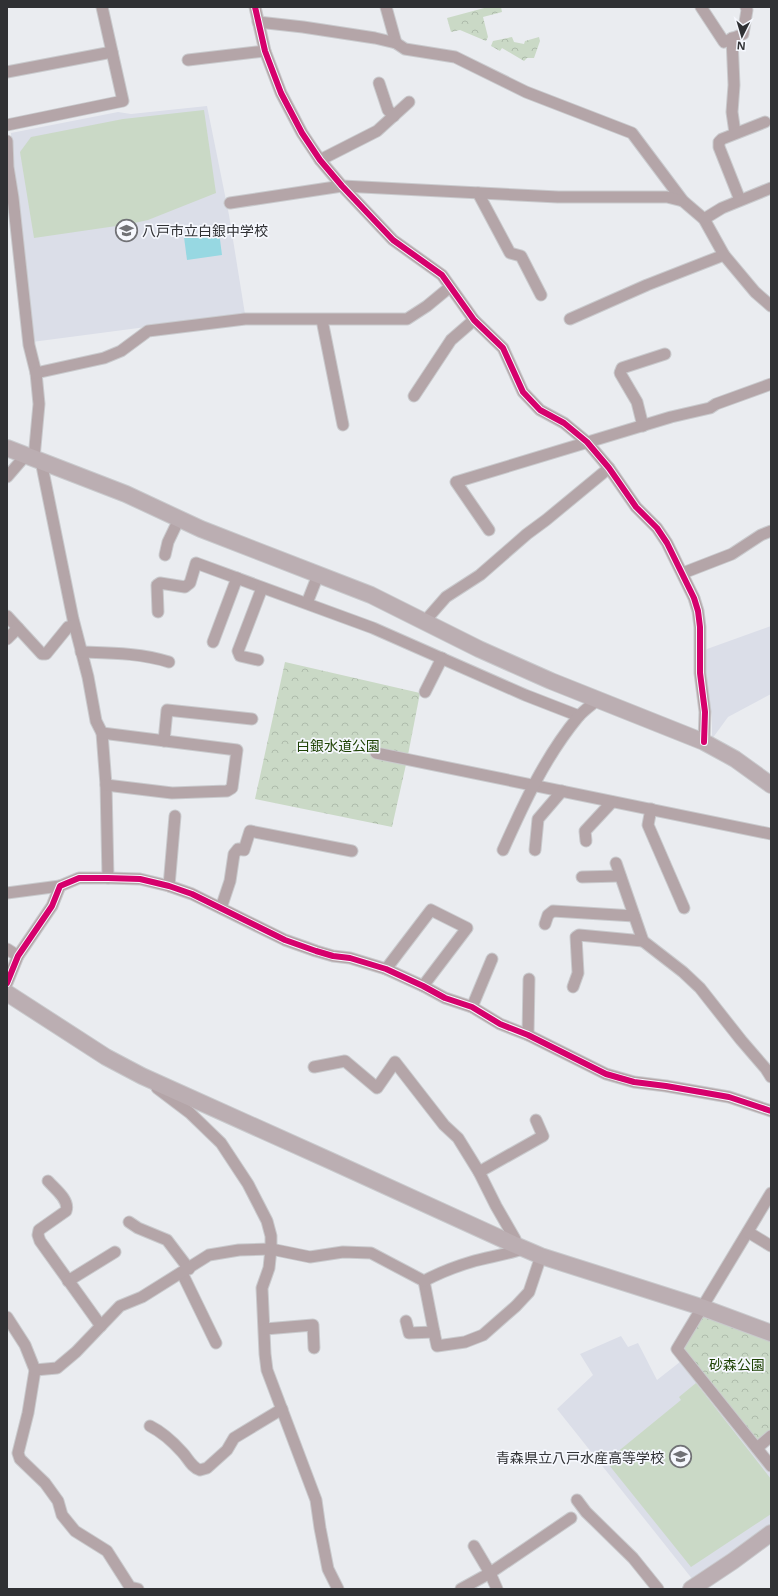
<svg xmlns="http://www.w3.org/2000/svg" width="778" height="1596" viewBox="0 0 778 1596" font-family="'Open Sans','Noto Sans JP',sans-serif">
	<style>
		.built { fill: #dbdee8 }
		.forest { fill: url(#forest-crowns) }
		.pitch { fill: #cad9c6 }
		.water { fill: #97d8e2 }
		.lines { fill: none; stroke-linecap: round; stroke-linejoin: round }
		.street-casing { stroke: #c9cacd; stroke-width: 13 }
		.secondary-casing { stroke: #c9cacd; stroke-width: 18 }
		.street { stroke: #b4a5a8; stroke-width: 11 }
		.secondary { stroke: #bbaeb2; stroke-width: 16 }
		.cycleway-casing { stroke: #f6f8fe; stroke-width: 8 }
		.cycleway { stroke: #d6006c; stroke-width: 6 }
		.labels { text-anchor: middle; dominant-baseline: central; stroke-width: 3.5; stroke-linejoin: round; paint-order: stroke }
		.poi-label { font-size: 14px; fill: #303134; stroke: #f6f8fe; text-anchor: start }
		.park-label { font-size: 14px; fill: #1f4305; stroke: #f6f8fe }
	</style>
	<defs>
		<pattern id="forest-crowns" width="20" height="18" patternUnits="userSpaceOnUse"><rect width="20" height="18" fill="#cad9c6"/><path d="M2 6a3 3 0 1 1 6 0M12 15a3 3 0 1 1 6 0" fill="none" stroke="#aebbab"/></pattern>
	</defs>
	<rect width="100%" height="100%" fill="#eaecf0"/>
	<g class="built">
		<path d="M207,106l22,109 16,99 -213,28 -20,-174 -1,-35 107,-21 13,2z"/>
		<path d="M771,626v68l-43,23 -16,22v-23l-4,-21 -4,-42 3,-4z"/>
		<path d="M621,1336l7,11 10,-4 19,37 28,-22 86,108v67l-74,52 -140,-176 36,-34 -13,-21z"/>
	</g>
	<g class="forest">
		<path d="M488,7h13l1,5 -19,5 5,20 -2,4 -26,-11 -9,2 -4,-14z"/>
		<path d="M512,37l2,5 10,2 1,-3 14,-4 1,4 -6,17h-7l-3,3 -22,-13 -2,3 -9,-5 2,-5z"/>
		<path d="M285,662l135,31 -13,67 -15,67 -137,-28z"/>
		<path d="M705,1316l66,23v93l-15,10 -74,-95 18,-30z"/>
	</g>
	<g class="pitch">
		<path d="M204,110l12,83 -68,27 -18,4 -96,14 -14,-86 11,-15 92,-18z"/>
		<path d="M696,1383l75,96v35l-80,53 -82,-102 1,-7 71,-58 -2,-3z"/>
	</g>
	<path class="water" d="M219,232l3,23 -35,5 -3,-23z"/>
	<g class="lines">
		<defs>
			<g id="street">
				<path d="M255,7l10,44 16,42 21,40 18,27 22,26 51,54 49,35 32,45 29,28 20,44 17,18 24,13 23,19 22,26 27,39 21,21 10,15 27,55 4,13 2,16v46l5,39 -1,30"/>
				<path d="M386,7l10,36"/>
				<path d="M701,7l23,35 19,-8 4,-24 -1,-3"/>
				<path d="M258,22l45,5 72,11 21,5 9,6 50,8 71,35 106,41 51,68 21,18 20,36 31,37 16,14"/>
				<path d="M732,38l2,47 -2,27 3,21"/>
				<path d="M188,60l77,-9"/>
				<path d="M7,72l105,-20"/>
				<path d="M379,83l9,27 6,6"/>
				<path d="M7,125l116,-24 -21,-94"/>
				<path d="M7,141l1,26 5,31 16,147 7,28 3,31 -5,54"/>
				<path d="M320,160l57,-29 32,-29"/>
				<path d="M478,193l32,60 11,3 20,39"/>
				<path d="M740,200l-21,-53v-5l3,-3 43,-17"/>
				<path d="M230,203l112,-17 216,11h109l16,4"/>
				<path d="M704,219l18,-11 49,-20"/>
				<path d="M570,319l77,-34 77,-30"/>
				<path d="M322,320l21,105"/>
				<path d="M36,373l68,-15 17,-7 27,-20 97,-12h162l20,-13 23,-19"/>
				<path d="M414,396l37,-56 23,-20"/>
				<path d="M643,426l-6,-24 -17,-29 2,-5 43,-14"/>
				<path d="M41,461l32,158 15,58 8,44 6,12 4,52 2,93"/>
				<path d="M7,477l19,-22"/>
				<path d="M489,530l-33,-48 215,-65 39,-9 6,-4 55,-20"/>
				<path d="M165,555l3,-13 11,-23"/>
				<path d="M683,573l49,-19 29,-19 10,-4"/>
				<path d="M307,603l11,-28"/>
				<path d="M158,612l-1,-27 3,-2 25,4 5,-4 6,-20 177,65 152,67 54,21"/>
				<path d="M7,616l35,38h4l22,-27 6,-1"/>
				<path d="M425,621l21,-24 34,-22 47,-41 19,-14 63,-52"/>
				<path d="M7,639l11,-11"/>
				<path d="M213,642l24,-64"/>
				<path d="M81,652c30,1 60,1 88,10"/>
				<path d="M258,660l-18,-4 -2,-5 24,-63"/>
				<path d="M425,692l17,-34"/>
				<path d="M102,733l135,17 -5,38 -5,3 -55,2 -66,-8"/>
				<path d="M164,741l3,-31 85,9"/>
				<path d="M376,753l395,81"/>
				<path d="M651,809l-3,16 36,83"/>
				<path d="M586,841l-1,-10 27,-29"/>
				<path d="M503,850c21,-47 42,-93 75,-133 6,-7 14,-12 20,-18"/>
				<path d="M535,850l3,-31 24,-28"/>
				<path d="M616,863l27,78 40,31 17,16 41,52 25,29 5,8"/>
				<path d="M582,877l38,-1"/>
				<path d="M169,886l6,-70"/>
				<path d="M7,893l53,-7"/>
				<path d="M221,908l9,-27 4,-27 4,-5 6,1 6,-19 102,20"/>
				<path d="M545,924l3,-9 5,-4 81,5"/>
				<path d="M7,949l11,7"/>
				<path d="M386,969l45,-59 36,18 -44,58"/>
				<path d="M7,983l11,-27 34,-50 8,-20 19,-8h29l32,1 29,7 23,8 93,46 31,11 17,5 17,2 36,11 37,17 22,12 27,9 28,17 28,11 78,39 28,8 32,4 63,11 42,14"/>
				<path d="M573,987l5,-14 -2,-36 3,-2 64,6"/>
				<path d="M472,1007l20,-48"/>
				<path d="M528,1035l1,-56"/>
				<path d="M314,1067l31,-6 32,27 18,-26 49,63 14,13 21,34 17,34 19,33 -2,5"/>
				<path d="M157,1088l33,25 31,30 27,41 19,37 4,15v13l-2,19 -7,20 3,66 2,16 49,130 4,28 8,41 10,20"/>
				<path d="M479,1172l64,-36 -7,-16"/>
				<path d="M48,1181c7,8 22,19 18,30l-27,19 -1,5 2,6 61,85"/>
				<path d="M771,1193l-94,156 94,117"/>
				<path d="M129,1222l9,6 29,12 22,29"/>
				<path d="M748,1232l23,14"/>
				<path d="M182,1273l34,70"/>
				<path d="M68,1281l47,-29"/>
				<path d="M424,1281l10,51"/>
				<path d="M7,1317l18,28 10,25 -7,43 -10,40 2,6 25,24 13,18 4,14 13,16 32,20 23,36 8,2"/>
				<path d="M406,1321l3,12 25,-1 3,14 28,-4 18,-7 33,-29 13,-14 12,-36"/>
				<path d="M265,1329l48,-4 1,23"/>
				<path d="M35,1370l22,-2 19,-16 44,-46 22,-9 67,-42 30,-5 32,-1 39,8 33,-5 28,1 53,28c15,-8 30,-14 47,-19 17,-5 34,-7 51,-13"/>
				<path d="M150,1426c12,6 23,16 32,26 6,6 9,15 18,18l7,-2 20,-18 7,-12 48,-29"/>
				<path d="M757,1448l14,-12"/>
				<path d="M577,1500l9,12 47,46 25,31"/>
				<path d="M474,1546l16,27 7,16"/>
				<path d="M461,1589l29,-16 81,-55"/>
			</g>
			<g id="secondary">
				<path d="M7,448l119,46 75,35 170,66 108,54 72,32 153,61 31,17 36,26"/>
				<path d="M7,993l99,64 36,19 189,85 182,83 28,12 160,51 70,26"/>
				<path d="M691,1589l42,-28 38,-28"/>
			</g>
		</defs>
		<use href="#street" class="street-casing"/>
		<use href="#secondary" class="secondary-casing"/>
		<use href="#street" class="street"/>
		<use href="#secondary" class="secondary"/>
		<defs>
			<g id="cycleway">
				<path d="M255,7l10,44 16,42 21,40 18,27 22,26 51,54 49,35 32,45 29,28 20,44 17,18 24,13 23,19 22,26 27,39 21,21 10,15 27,55 4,13 2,16v46l5,39 -1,30"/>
				<path d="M7,983l11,-27 34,-50 8,-20 19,-8h29l32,1 29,7 23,8 93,46 31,11 17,5 17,2 36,11 37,17 22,12 27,9 28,17 28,11 78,39 28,8 32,4 63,11 42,14"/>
			</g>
		</defs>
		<use href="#cycleway" class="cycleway-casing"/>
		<use href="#cycleway" class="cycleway"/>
	</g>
	<defs>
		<symbol id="school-ring" viewBox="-11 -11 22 22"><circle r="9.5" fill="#f6f8fe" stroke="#717276" stroke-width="1.5"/><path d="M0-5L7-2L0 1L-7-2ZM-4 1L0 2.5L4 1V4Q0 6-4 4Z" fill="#717276"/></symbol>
	</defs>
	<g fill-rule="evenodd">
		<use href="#school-ring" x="114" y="218" width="25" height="25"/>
		<use href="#school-ring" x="668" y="1444" width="25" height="25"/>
	</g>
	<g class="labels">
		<g class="poi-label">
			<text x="142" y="230">八戸市立白銀中学校</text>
			<text x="664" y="1457" text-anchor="end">青森県立八戸水産高等学校</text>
		</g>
		<g class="park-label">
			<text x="338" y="745">白銀水道公園</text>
			<text x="737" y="1364">砂森公園</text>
		</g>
	</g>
	<rect width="778" height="1596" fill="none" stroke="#303134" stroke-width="16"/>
	<g transform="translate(742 36) rotate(185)" stroke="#f6f8fe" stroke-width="3" paint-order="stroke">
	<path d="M0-3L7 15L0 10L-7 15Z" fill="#303134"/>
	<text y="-6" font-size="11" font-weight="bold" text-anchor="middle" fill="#303134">N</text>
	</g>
</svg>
